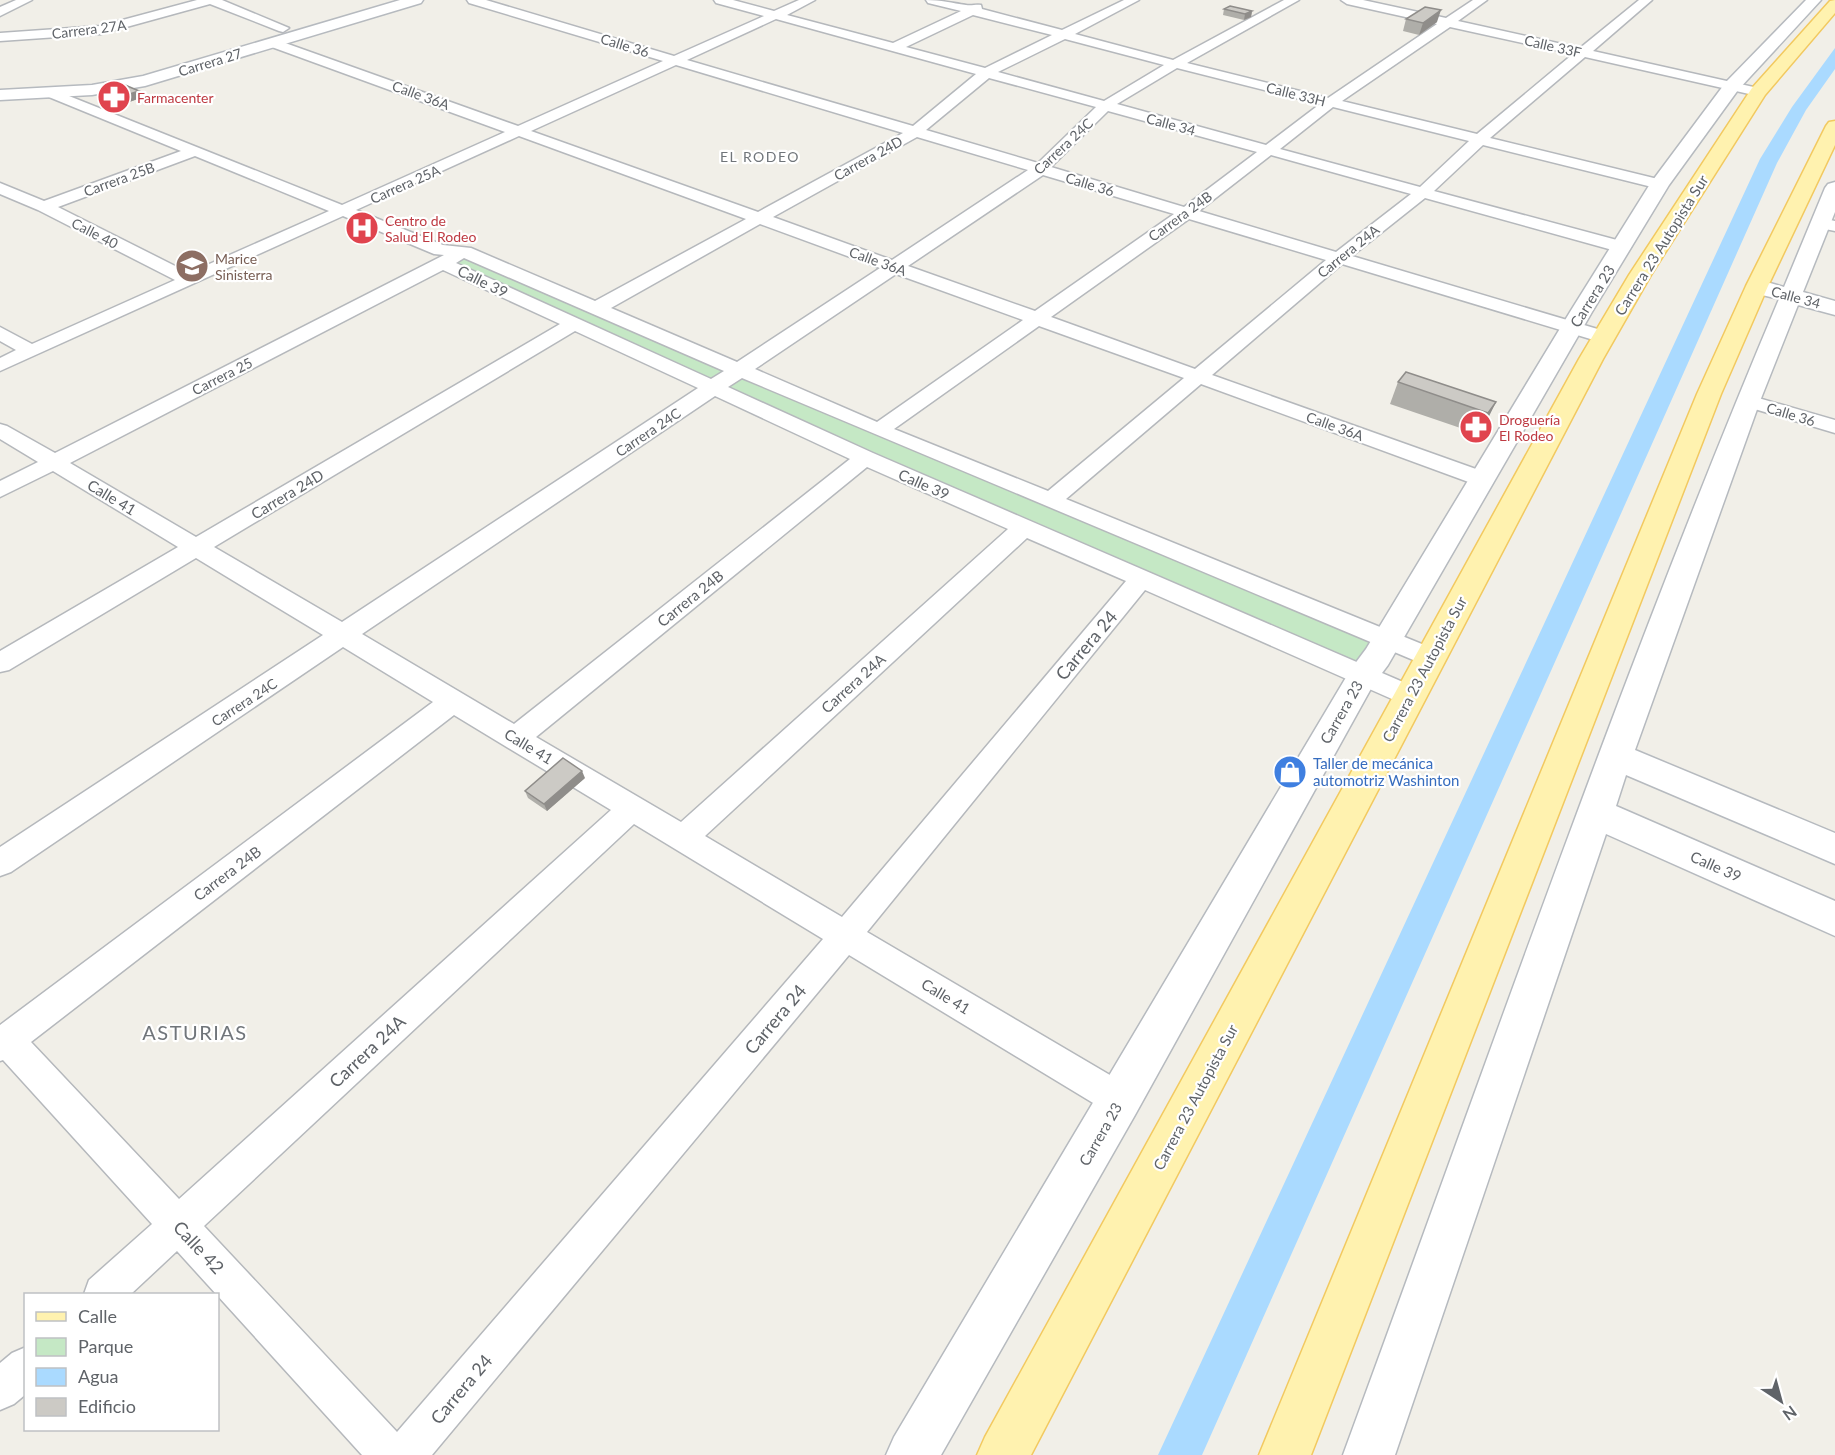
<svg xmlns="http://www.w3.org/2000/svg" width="1835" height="1455" viewBox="0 0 1835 1455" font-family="Lato,sans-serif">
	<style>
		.green { fill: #c5e8c5 }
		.water { fill: #aadaff }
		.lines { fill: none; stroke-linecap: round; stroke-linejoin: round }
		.street-casing { stroke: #b5b8bc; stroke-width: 3 }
		.secondary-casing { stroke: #b6babf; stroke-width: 3 }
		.primary-casing { stroke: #f2c960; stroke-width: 3 }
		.street { fill: #fff; fill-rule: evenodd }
		.secondary { fill: #fff; fill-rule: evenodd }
		.primary { fill: #fff2af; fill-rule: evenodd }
		.wall { fill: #afaea9 }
		.shaded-wall { fill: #8f8d8a }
		.building { fill: #cccac5; stroke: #8f8d8a; stroke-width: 1.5 }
		.labels { text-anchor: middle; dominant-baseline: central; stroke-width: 4.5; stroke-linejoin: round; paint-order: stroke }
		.far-street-label { font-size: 14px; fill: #5f6368; stroke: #fff }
		.far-health-label { font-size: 14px; fill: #be3a42; stroke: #fff; text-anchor: start }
		.far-neighbourhood-label { font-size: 14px; letter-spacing: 1.5px; fill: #70757a; stroke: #fff }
		.far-education-label { font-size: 14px; fill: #785e54; stroke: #fff; text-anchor: start }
		.street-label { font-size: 15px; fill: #5f6368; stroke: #fff }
		.shop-label { font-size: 15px; fill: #366cbe; stroke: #fff; text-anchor: start }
		.near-street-label { font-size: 18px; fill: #5f6368; stroke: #fff }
		.near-neighbourhood-label { font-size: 20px; letter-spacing: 1.5px; fill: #70757a; stroke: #fff }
	</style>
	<rect width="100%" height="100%" fill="#f1efe8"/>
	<path class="green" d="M465,252l920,389 -23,36 -919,-414z"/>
	<path class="water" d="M1835,48v21l-29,41 -29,53 -575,1292h-44l602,-1296 32,-52z"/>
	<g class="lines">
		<defs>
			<g id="street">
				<path d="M16,0h16l-32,16v-9z"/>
				<path d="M197,0h25l67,28 -6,4 -4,-1 -69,-27 -109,30 -101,7v-8l100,-7z"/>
				<path d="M467,0h19l188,56 90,-40 -48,-13 -2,-3h19l41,11 25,-11h16l-28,15 106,28 68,-32 -33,-8 -2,-3c15,0 26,3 40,5 6,1 10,-1 15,0l1,4 80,21 62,-30h15l-64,34 98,26 111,-60h15l-112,63 141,35 109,-74 -90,-20 -6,-4h22l83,18 27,-18h14l-29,21 122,27 59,-48h13l-59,51 165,37 7,4 -7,4 -173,-39 -95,81 176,43 2,3 -2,3 -6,2 -177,-44 -49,46 194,52 3,4 -3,4h-12l-191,-53 -73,58 259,77 2,4 -2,4h-14l-255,-77 -130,111 278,99 3,5 -3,5 -8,2 -8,-2 -273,-100 -135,115 373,152 4,7 -4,7 -9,2 -688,-289 -14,9 145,66 546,236 4,7 -4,7 -9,3 -9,-3 -256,-113 -278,342 265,156 5,12 -5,12 -12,5 -12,-5 -259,-157 -417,500h-70l-185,-204 -46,43h-47l5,-14 63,-56 -149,-164 -3,1v-36l433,-323 -90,-55 -332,225 -11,4v-29l323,-212 -127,-77 -187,112 -9,2v-21l178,-104 -125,-76 -53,26v-16l38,-19 -38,-23v-15l7,2 48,27 389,-198 -10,-1 -91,-38 -343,155v-13l16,-8 -16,-9v-14l32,17 143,-64 -137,-70 -38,-16v-11l44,18 137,-50 -137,-56 -2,-3 7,-4 293,117 163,-73 -236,-86 -1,-3 6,-4 244,87 145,-65 -194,-58zM973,15l79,20 -67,33 -79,-21zM776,19l200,55 -63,52 -226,-66zM1450,27l123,27 -96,80 -135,-33zM1065,39l99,26 -60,36 -106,-29zM676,65l227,68 -145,79 -227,-81zM1177,68l143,36 -54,41 -149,-41zM989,78l107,29 -58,56 -112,-33zM1333,107l136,34 -49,46 -140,-38zM1108,111l149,41 -73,55 -133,-40zM519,136l227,83 -151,82 -124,-53 -28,-3 -87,-35zM917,137l111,33 -136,90 -119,-43zM1271,155l140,39 -75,58 -137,-41zM195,156l134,55 -140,62 -131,-66zM1043,175l131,39 -139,97 -127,-45zM1189,219l137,41 -131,109 -144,-52zM760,224l120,44 -143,94 -126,-54zM464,258l260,113 -13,8 -255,-116zM443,270l117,54 -364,213 -126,-74zM896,274l127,46 -146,102 -122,-53zM1039,326l145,52 -136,113 -154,-62zM575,331l123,57 -356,234 -128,-75zM715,396l135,63 -336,265 -152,-90zM867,467l141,62 -327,293 -145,-85zM1027,538l99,43 -284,336 -137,-81zM454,715l157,95 -432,389 -148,-157zM634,824l189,115 -426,493 -193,-206z"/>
				<path d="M1821,218l14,3v10l-20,-4 -2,-4z"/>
				<path d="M1748,395l87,25v13l-94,-28 -3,-4 3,-4z"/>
				<path d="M26,1347v47l-12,10 -14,6v-47l12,-10z"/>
			</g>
			<g id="secondary">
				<path d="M400,0h23l-2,3 -276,83 -53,9 -92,5v-10l92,-5 51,-9z"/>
				<path d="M1806,0h15l-83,90 -69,95 -77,127 -204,353 -15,20 -238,430 -194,340h-55l8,-18 457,-768 15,-20 204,-337 80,-128 76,-102z"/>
				<path d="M1835,182v30l-32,80 32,9v14l-37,-10 -38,96 -125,349 200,83v31l-209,-89 -10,31 219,95v35l-229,-102 -211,621h-52c142,-386 276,-777 436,-1156l-17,-4 -3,-5 3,-5 8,-2 14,4 41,-99 3,-4z"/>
			</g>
			<g id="primary">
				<path d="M1835,0v13l-70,82 -114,180 -48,84 -572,1096h-54l8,-18 594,-1078 50,-84 123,-187 78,-87z"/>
				<path d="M1835,121v24l-67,141 -47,108 -410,1061h-52l438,-1061 49,-108 80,-160 3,-4z"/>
			</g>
		</defs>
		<use href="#street" class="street-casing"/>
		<use href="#secondary" class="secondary-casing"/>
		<use href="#primary" class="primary-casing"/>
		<use href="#street" class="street"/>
		<use href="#secondary" class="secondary"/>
		<use href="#primary" class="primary"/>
	</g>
	<g class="wall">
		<path d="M1224,9l28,2 -1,6 -7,3 -21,-5z"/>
		<path d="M1406,19l31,3 -18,13 -16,-4z"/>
		<path d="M106,91h33l4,6 -19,7 -15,-6z"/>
		<path d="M1398,382l98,20 -11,22 -7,10 -88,-30z"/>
		<path d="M585,778l-38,33 -19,-13 -3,-7z"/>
	</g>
	<g class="shaded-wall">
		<path d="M1441,10l-4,12 -18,13 4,-12z"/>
		<path d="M1252,11l-1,6 -7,3 1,-6z"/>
		<path d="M139,91l4,6 -19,7 -4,-7z"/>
		<path d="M1496,402l-11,22 -7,10 10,-21z"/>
		<path d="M582,771l3,7 -38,33 -3,-7z"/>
	</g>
	<g class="building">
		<path d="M1230,6l22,5 -7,3 -21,-5z"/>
		<path d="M1425,7l16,3 -18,13 -17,-4z"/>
		<path d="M125,85l14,6 -19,6 -14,-6z"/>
		<path d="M1406,372l90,30 -8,11 -90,-31z"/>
		<path d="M563,758l19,13 -38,33 -19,-13z"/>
	</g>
	<defs>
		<symbol id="pharmacy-disc" viewBox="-11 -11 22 22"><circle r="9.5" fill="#e0444e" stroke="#fff"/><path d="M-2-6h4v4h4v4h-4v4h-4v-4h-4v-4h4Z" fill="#fff"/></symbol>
		<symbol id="hospital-disc" viewBox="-11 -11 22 22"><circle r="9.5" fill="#e0444e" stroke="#fff"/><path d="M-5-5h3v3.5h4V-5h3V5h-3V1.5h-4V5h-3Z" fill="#fff"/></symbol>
		<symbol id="school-disc" viewBox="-11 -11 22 22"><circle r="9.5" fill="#8d6e63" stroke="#fff"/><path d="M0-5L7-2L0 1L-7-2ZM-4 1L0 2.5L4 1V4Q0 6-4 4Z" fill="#fff"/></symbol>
		<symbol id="shop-disc" viewBox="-11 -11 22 22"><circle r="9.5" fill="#3f7fe0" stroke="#fff"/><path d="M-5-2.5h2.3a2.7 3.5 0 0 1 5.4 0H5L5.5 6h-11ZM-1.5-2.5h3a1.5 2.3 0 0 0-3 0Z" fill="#fff"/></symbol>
	</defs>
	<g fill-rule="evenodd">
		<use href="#pharmacy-disc" x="95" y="78" width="38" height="38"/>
		<use href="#hospital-disc" x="343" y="209" width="38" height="38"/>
		<use href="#school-disc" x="173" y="247" width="38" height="38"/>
		<use href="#pharmacy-disc" x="1457" y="408" width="38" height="38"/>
		<use href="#shop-disc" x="1271" y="753" width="38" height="38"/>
	</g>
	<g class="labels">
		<g class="far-street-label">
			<text transform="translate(89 29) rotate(-7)">Carrera 27A</text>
			<text transform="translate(625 45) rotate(17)">Calle 36</text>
			<text transform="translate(1553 46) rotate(13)">Calle 33F</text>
			<text transform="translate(210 62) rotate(-17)">Carrera 27</text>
			<text transform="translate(1296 94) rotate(14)">Calle 33H</text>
			<text transform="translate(421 95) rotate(20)">Calle 36A</text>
			<text transform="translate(1171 124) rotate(15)">Calle 34</text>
			<text transform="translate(1063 146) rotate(-43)">Carrera 24C</text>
			<text transform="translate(868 158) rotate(-29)">Carrera 24D</text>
			<text transform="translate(119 179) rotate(-20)">Carrera 25B</text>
			<text transform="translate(405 184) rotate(-24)">Carrera 25A</text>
			<text transform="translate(1090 184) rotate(17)">Calle 36</text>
			<text transform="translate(1180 216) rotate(-36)">Carrera 24B</text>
			<text transform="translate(95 233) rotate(27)">Calle 40</text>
			<text transform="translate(1348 251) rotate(-39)">Carrera 24A</text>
			<text transform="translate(878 261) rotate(20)">Calle 36A</text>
			<text transform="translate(1796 297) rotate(15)">Calle 34</text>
			<text transform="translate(222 376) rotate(-27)">Carrera 25</text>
			<text transform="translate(1791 414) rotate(17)">Calle 36</text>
			<text transform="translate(1335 426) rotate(20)">Calle 36A</text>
			<text transform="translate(648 432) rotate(-34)">Carrera 24C</text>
			<text transform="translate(244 702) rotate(-33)">Carrera 24C</text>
		</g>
		<g class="far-health-label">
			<text x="137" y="97">Farmacenter</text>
			<text x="385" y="220">Centro de<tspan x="385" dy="16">Salud El Rodeo</tspan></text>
			<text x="1499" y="419">Droguería<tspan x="1499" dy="16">El Rodeo</tspan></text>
		</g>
		<g class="far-neighbourhood-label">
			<text x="760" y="156">EL RODEO</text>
		</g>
		<g class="far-education-label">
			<text x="215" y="258">Marice<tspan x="215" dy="16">Sinisterra</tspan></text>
		</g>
		<g class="street-label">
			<text transform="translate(1661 245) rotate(-58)">Carrera 23 Autopista Sur</text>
			<text transform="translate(483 281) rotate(26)">Calle 39</text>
			<text transform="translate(1592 296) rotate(-58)">Carrera 23</text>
			<text transform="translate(924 484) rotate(24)">Calle 39</text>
			<text transform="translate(287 494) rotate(-31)">Carrera 24D</text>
			<text transform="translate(112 497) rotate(31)">Calle 41</text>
			<text transform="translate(690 598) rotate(-39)">Carrera 24B</text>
			<text transform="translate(1424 669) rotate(-62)">Carrera 23 Autopista Sur</text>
			<text transform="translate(853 683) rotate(-42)">Carrera 24A</text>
			<text transform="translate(1341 712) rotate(-60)">Carrera 23</text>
			<text transform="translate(529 746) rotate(31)">Calle 41</text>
			<text transform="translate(1716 866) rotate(24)">Calle 39</text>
			<text transform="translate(227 873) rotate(-37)">Carrera 24B</text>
			<text transform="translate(946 996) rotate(31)">Calle 41</text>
			<text transform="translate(1195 1097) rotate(-62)">Carrera 23 Autopista Sur</text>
			<text transform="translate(1100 1134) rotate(-60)">Carrera 23</text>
		</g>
		<g class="shop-label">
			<text x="1313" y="763">Taller de mecánica<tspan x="1313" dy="17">automotriz Washinton</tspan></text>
		</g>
		<g class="near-street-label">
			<text transform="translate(1086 645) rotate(-50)">Carrera 24</text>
			<text transform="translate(775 1019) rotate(-50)">Carrera 24</text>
			<text transform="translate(367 1051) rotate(-43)">Carrera 24A</text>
			<text transform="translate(199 1247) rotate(47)">Calle 42</text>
			<text transform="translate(461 1389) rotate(-50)">Carrera 24</text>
		</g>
		<g class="near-neighbourhood-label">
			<text x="195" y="1032">ASTURIAS</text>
		</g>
	</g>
	<rect x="24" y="1293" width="195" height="138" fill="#ffffff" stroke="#bfc1c3" stroke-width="1.5"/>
	<rect x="36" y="1312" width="30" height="9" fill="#fff2af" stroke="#bfc1c3" stroke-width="1.5"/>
	<text x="78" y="1323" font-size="18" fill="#5f6368">Calle</text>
	<rect x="36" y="1338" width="30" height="18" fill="#c5e8c5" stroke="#bfc1c3" stroke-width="1.5"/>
	<text x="78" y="1353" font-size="18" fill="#5f6368">Parque</text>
	<rect x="36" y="1368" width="30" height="18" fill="#aadaff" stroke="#bfc1c3" stroke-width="1.5"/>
	<text x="78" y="1383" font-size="18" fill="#5f6368">Agua</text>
	<rect x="36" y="1398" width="30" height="18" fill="#cccac5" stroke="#bfc1c3" stroke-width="1.5"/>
	<text x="78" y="1413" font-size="18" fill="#5f6368">Edificio</text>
	<g transform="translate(1781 1401) rotate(144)" stroke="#ffffff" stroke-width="4.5" paint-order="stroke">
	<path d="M0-4.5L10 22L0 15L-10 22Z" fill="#5f6368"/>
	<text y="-9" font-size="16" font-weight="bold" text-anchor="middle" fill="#5f6368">N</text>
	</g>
</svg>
